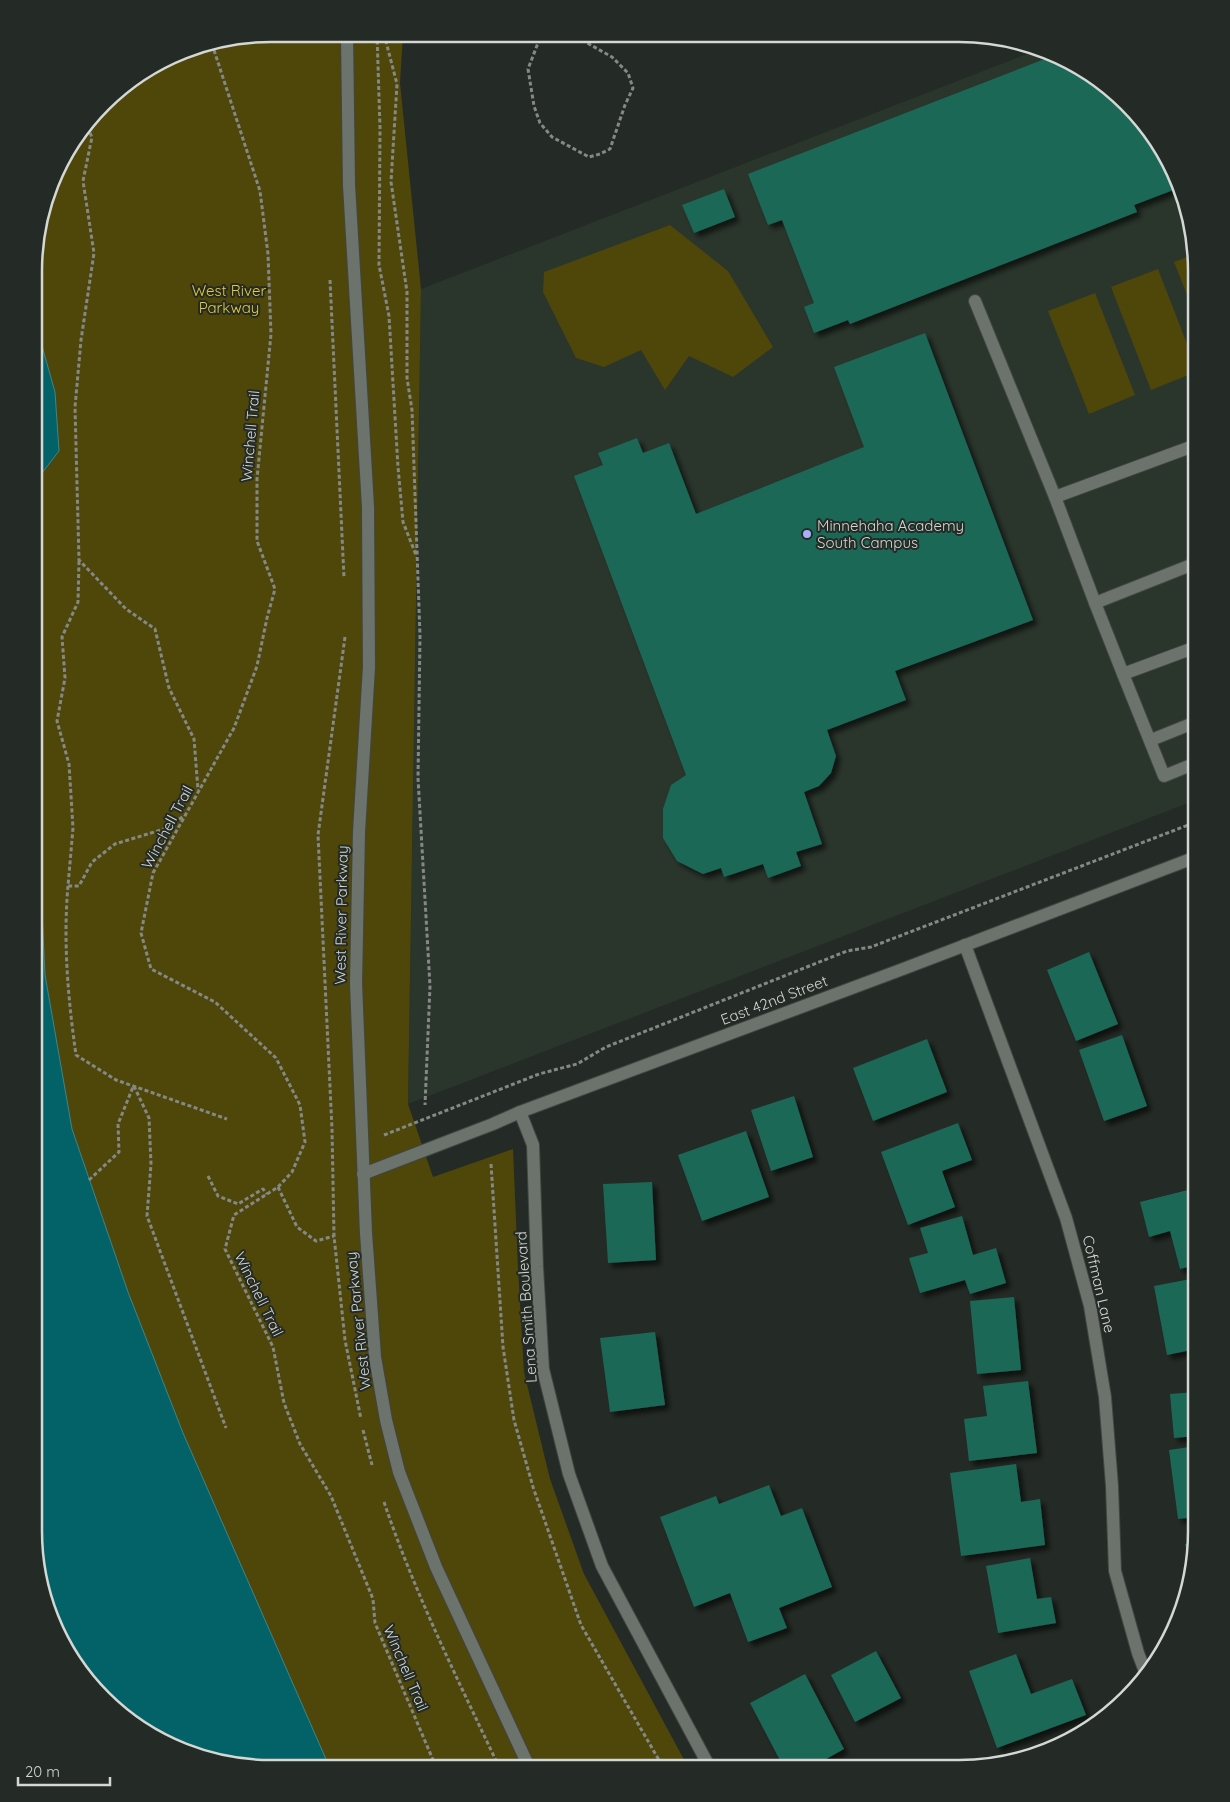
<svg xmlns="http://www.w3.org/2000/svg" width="1230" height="1802" viewBox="0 0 1230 1802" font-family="Quicksand,sans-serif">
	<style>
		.built { fill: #2a352c }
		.green { fill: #4f460a }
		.water { fill: #036267; stroke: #428588 }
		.building { fill: #1c6757; filter: url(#shadow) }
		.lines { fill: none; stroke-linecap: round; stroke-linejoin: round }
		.minor-casing { stroke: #414642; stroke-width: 14 }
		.path { stroke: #858986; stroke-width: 3; stroke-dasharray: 4 2.5; stroke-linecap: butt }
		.minor { stroke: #6c736d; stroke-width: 12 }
		.poi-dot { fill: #a6b1fc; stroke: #242a25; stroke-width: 2 }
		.labels { text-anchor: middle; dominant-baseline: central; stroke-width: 4; stroke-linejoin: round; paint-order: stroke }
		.park-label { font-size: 15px; fill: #e4cb3a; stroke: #242a25 }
		.street-label { font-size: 15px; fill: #d4d8d5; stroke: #242a25 }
		.poi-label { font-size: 15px; fill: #d4d8d5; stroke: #242a25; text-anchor: start }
		.rim { fill: none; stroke: #d4d8d5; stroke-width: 2.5 }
	</style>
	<defs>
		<filter id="shadow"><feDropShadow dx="4.5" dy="4.5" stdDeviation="2.5" flood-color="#0009"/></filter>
	</defs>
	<rect width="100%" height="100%" fill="#242a25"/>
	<path class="built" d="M1040,49l9,3 54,31 69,84 24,104v529l-788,304 13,-815z"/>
	<g class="green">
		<path d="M272,34h131l-3,49 21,206 -13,815 25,73 80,-28 5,119 6,104 26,107 34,95 104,193 -359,-1 -146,-333 -55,-141 -56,-163 -27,-154 -10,-209v-284l24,-31 -4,-59 -19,-67v-85l29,-87 50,-60 80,-47z"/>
		<path d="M670,225l58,46 45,76 -40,30 -44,-21 -24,34 -24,-40 -37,17 -28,-9 -33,-66 1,-20z"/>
		<path d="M1192,255l4,16v46l-22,-55z"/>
		<path d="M1158,269l38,98v5l-45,18 -40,-103z"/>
		<path d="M1095,293l40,102 -46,19 -41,-103z"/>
	</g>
	<g class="water">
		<path d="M36,325l19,67 4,59 -24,31z"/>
		<path d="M35,766l10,209 27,154 56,163 55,141 146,333h-88l-60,-16 -54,-31 -69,-84 -24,-105z"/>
	</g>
	<g class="building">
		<path d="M1055,55l48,28 59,72 14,34 -42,16 3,7 -287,112 -2,-4 -34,13 -10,-26 10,-4 -32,-83 -14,5 -20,-51z"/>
		<path d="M724,189l11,28 -41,16 -12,-28z"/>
		<path d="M925,333l108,287 -138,51 11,29 -79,30 9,26 -5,17 -12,13 -15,6 18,52 -26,8 5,14 -33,12 -5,-14 -39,13 -3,-9 -18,6 -26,-13 -14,-23v-29l8,-24 15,-10 -112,-299 29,-11 -5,-12 39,-15 6,15 26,-10 27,71 168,-67 -30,-80z"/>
		<path d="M1089,952l29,72 -42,17 -29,-71z"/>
		<path d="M1122,1035l25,71 -43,15 -25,-71z"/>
		<path d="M927,1039l20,53 -74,29 -20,-53z"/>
		<path d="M794,1096l19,61 -42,14 -20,-61z"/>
		<path d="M958,1123l14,37 -30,11 13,36 -47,18 -27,-73z"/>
		<path d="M746,1131l23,66 -67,24 -24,-66z"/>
		<path d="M652,1182l4,78 -48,3 -5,-79z"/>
		<path d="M1196,1188v77l-16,4 -10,-38 -21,6 -9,-35z"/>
		<path d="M962,1216l11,39 23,-7 10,35 -36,11 -5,-14 -45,13 -11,-35 19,-5 -8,-25z"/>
		<path d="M1196,1278v71l-29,6 -13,-69z"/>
		<path d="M1014,1297l7,73 -44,4 -7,-73z"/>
		<path d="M655,1332l10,73 -55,7 -10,-74z"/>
		<path d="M1028,1381l9,72 -68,8 -5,-42 23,-3 -4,-30z"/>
		<path d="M1196,1392v44l-22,2 -4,-44z"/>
		<path d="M1196,1446v71l-18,2 -9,-69z"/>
		<path d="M1016,1464l5,38 19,-3 5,46 -84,11 -11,-83z"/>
		<path d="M769,1485l12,31 21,-8 30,79 -53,21 8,20 -39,14 -18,-49 -36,14 -34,-90 56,-21 3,8z"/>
		<path d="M1196,1542v4l-5,24 -6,-26z"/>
		<path d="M1030,1558l7,41 14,-2 5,26 -58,10 -12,-67z"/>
		<path d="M876,1651l25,47 -46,24 -24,-47z"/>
		<path d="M1016,1654l15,40 41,-15 14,36 -89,33 -28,-77z"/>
		<path d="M805,1674l39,75 -34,19h-26l-34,-65z"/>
	</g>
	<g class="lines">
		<defs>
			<g id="minor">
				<path d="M347,34l2,151 19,322 1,160 -10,165 -3,151 10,250 9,124 11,63 13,52 37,95 93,200"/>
				<path d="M975,301l80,196"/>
				<path d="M1095,603l101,-40"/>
				<path d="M1123,674l-28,-71 -40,-106 141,-52"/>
				<path d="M1151,740l45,-18"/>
				<path d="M1196,763l-32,13 -41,-102 73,-27"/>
				<path d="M965,945l101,273 24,88 15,91 7,89 3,85 23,82 8,21"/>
				<path d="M520,1112l13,33 4,122 6,102 26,105 33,92 108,202"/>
				<path d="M363,1174l130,-50 27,-12 383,-143 293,-112"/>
			</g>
		</defs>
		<use href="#minor" class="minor-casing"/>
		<g class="path">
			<path d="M377,34l3,94 -1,137 10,51 9,151 5,55 13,33"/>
			<path d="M384,34l13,50 -6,98 16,110v86l5,32 8,226 -2,142 12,208 -5,119"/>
			<path d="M546,35l-8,8 -10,26 6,37 6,17 12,14 37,20 11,-3 10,-5 15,-44 8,-17 -5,-15 -16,-16 -39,-22"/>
			<path d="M212,44l48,147 8,63 3,80 -14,145v62l18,48 -8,29 -10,48 -23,62 -81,145 -12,60 10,36 64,33 61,56 24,47 5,37 -13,30 -14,15 -44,28 -9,34 48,98 11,56 16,41 31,52 42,103 2,24 61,144"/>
			<path d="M87,127l5,10 -9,44 11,72 -13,87 -6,67 4,153 47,49 29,20 14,59 25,51 4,51"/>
			<path d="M330,280l14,298"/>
			<path d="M79,561l-1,41 -16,35 3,41 -8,43 12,43 4,64 -5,58h11l13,-24 23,-18 49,-15 20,-13"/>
			<path d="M345,637l-27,198 14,294 2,107 11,104 16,79"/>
			<path d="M68,886c-5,55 0,113 8,169l40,25 111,39"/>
			<path d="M134,1086l15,32 2,46 -4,52 79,212"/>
			<path d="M384,1135l155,-61 38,-10 29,-17 241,-96 24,-4 325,-125"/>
			<path d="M491,1164l12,183 11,73 19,67 48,138 82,142"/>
			<path d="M208,1176l10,20 20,8 25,-15 4,5"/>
			<path d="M89,1180l30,-28 -1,-28 15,-37"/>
			<path d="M278,1187l19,40 19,14 18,-5"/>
			<path d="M363,1430l9,35"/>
			<path d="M384,1502c31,92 74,178 115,265"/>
		</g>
		<use href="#minor" class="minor"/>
	</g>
	<circle class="poi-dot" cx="807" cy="534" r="5"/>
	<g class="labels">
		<g class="park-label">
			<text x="229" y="290">West River<tspan x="229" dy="17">Parkway</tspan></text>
		</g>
		<g class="street-label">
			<text transform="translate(250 436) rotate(-85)">Winchell Trail</text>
			<text transform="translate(167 827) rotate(-62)">Winchell Trail</text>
			<text transform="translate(341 915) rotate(-89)">West River Parkway</text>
			<text transform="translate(774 1000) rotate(-21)">East 42nd Street</text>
			<text transform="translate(1099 1284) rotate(77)">Coffman Lane</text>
			<text transform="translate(259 1294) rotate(64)">Winchell Trail</text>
			<text transform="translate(526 1307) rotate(-94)">Lena Smith Boulevard</text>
			<text transform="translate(358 1321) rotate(-96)">West River Parkway</text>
			<text transform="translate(406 1668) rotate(67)">Winchell Trail</text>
		</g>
		<g class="poi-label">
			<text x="817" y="525">Minnehaha Academy<tspan x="817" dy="17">South Campus</tspan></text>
		</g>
	</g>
	<path d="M0 0H1230V1802H0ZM271 42H959A229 229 0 0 1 1188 271V1531A229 229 0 0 1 959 1760H271A229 229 0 0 1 42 1531V271A229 229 0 0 1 271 42Z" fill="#242a25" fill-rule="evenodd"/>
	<path class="rim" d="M271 42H959A229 229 0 0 1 1188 271V1531A229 229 0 0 1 959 1760H271A229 229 0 0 1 42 1531V271A229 229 0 0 1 271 42Z"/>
	<path d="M18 1777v8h92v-8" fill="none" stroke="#d4d8d5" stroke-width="2.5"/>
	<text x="25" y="1777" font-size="15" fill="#d4d8d5" stroke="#242a25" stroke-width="4" paint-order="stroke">20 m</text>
</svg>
